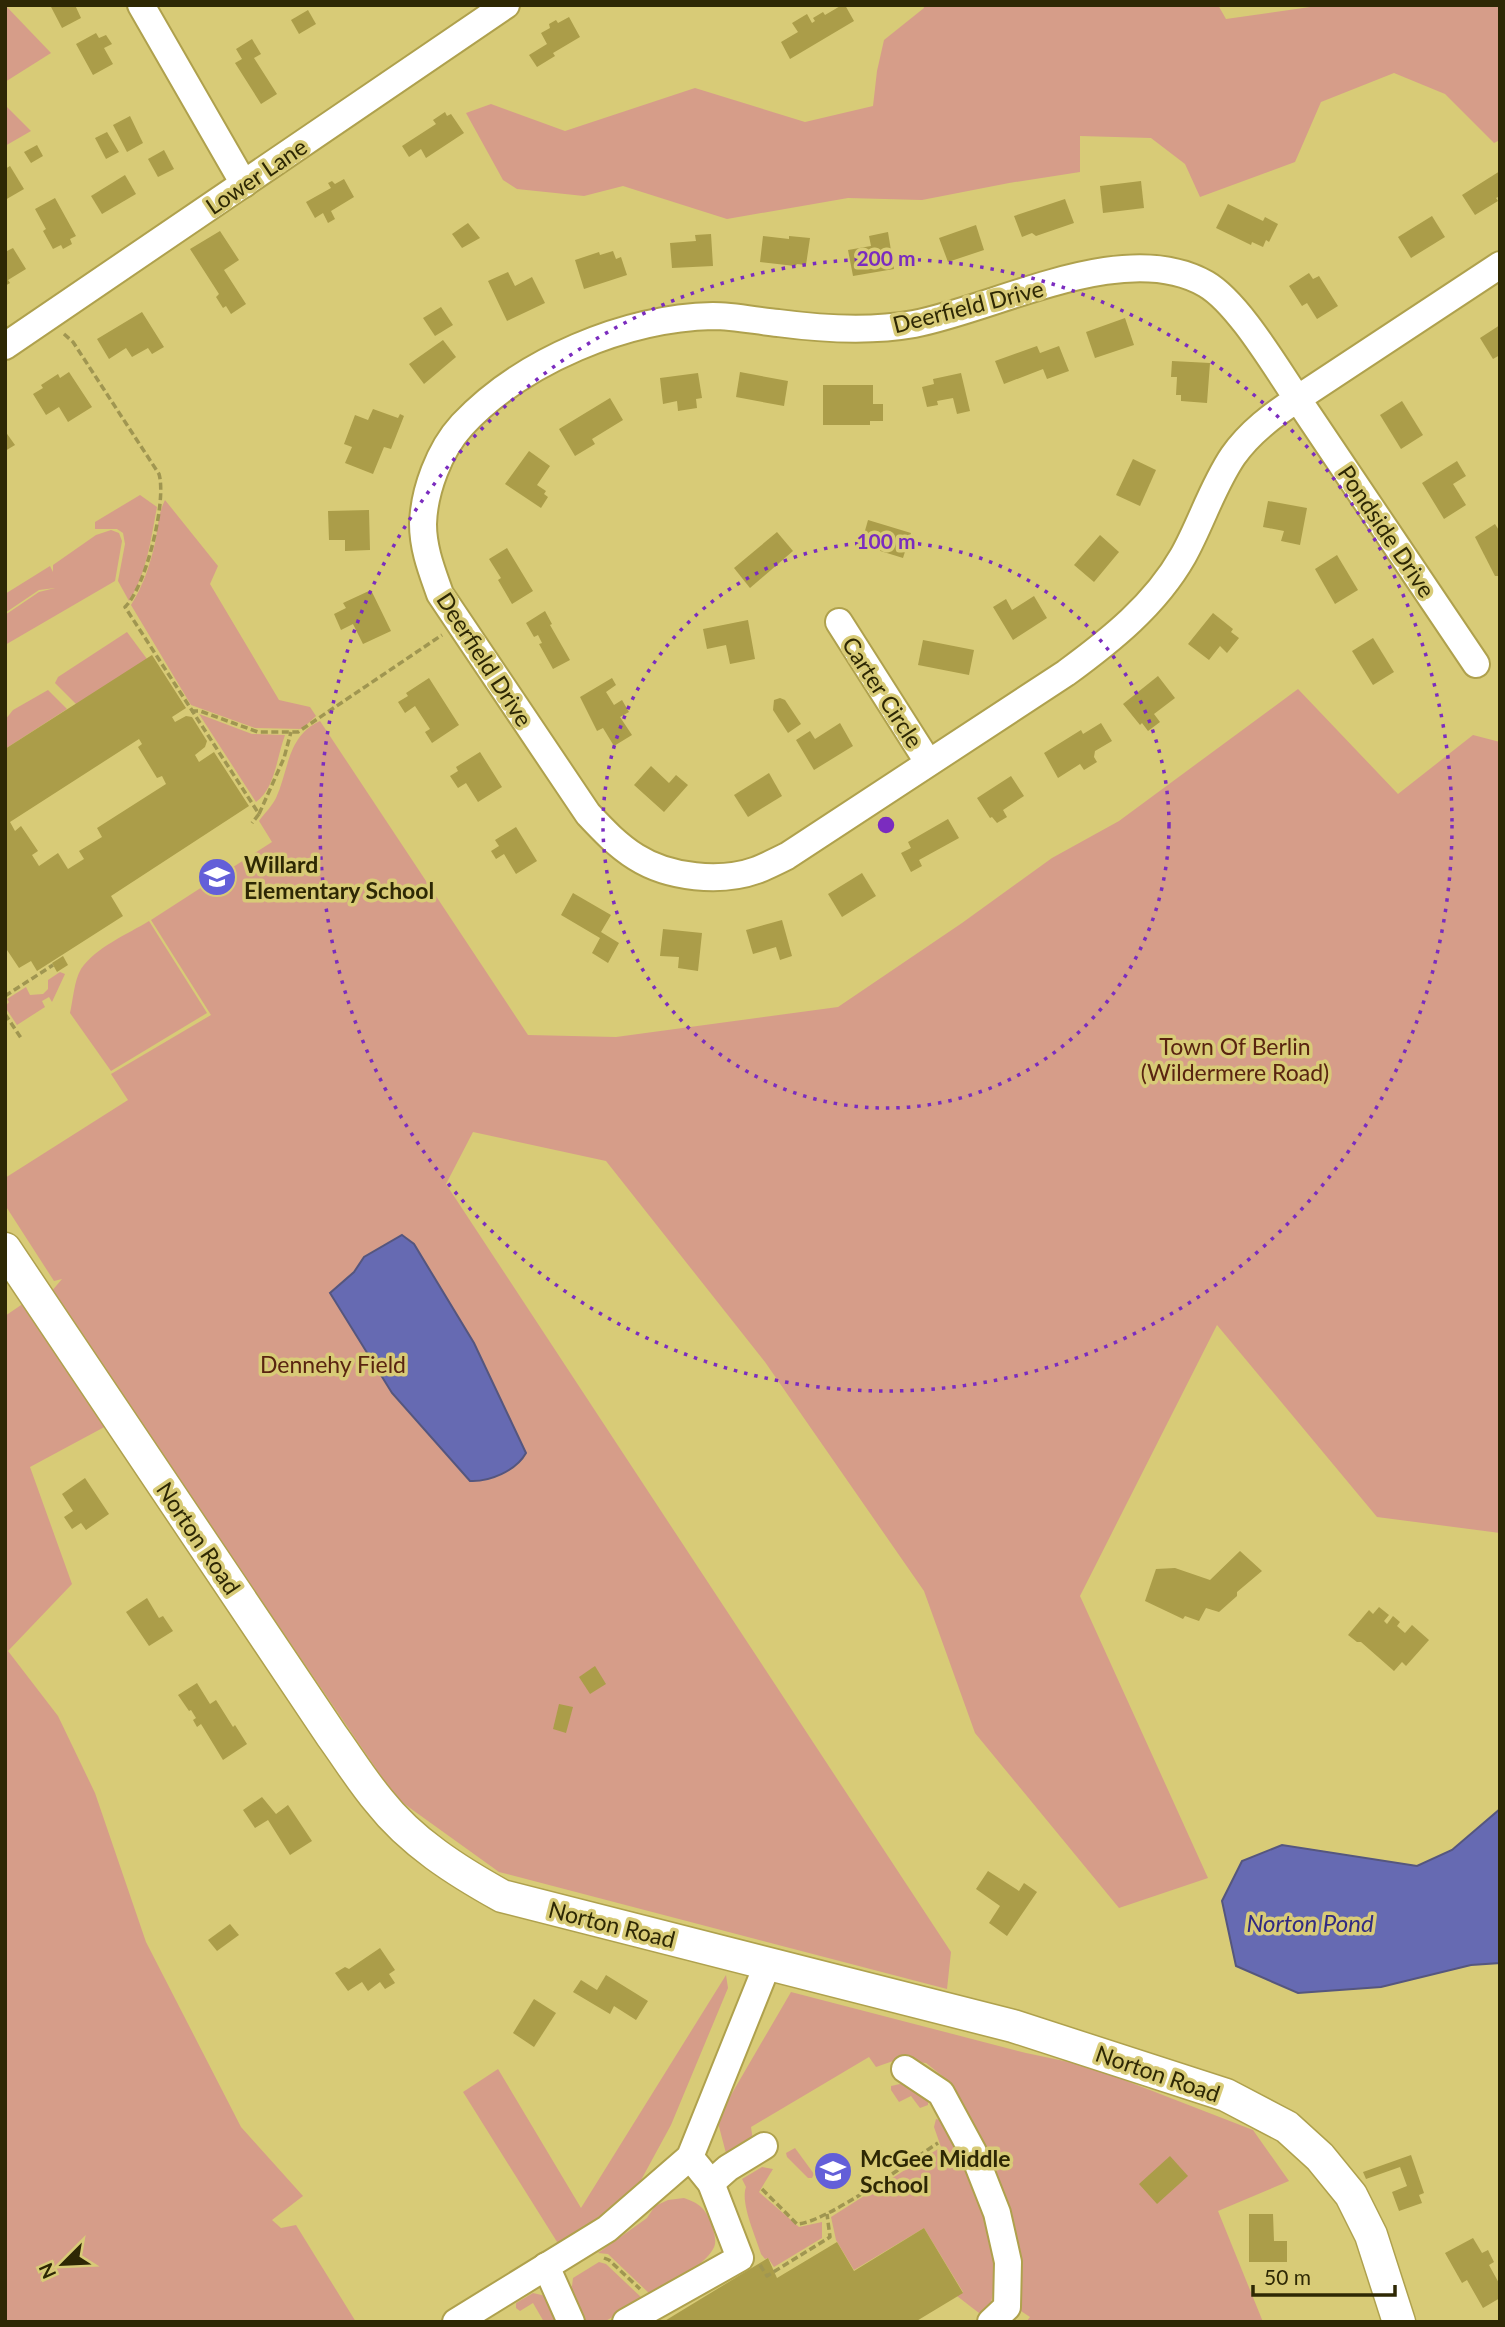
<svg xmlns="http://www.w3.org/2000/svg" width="1505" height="2327" viewBox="0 0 1505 2327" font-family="Lato,sans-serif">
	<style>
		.green { fill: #d69d89 }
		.water { fill: #666ab2; stroke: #55567e; stroke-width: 2 }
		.building { fill: #ab9d49; fill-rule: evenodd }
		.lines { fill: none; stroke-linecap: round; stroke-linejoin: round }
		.minor-casing { stroke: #afa14d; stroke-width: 30 }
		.major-casing { stroke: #afa14d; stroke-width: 35 }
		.path { stroke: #a09651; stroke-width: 3.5; stroke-dasharray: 7 3.5; stroke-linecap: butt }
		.minor { stroke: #fff; stroke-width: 26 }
		.major { stroke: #fff; stroke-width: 32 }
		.ring { fill: none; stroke: #7b2cbf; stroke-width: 3.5; stroke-dasharray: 3.5 7 }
		.labels { text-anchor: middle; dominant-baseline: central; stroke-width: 7; stroke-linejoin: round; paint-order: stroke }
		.street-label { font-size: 23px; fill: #2e2804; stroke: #d8cb77 }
		.poi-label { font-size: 23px; font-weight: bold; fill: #2e2804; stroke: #d8cb77; text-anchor: start }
		.park-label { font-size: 23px; fill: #592410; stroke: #d8cb77 }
		.water-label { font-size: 24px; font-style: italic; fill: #312a82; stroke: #d8cb77 }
		.centre { fill: #7b2cbf; stroke: #d8cb77; stroke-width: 3.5 }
		.ring-label { font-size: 21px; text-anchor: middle; font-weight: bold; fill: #7b2cbf; stroke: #d8cb77; stroke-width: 7; stroke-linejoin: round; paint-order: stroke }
	</style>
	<rect width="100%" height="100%" fill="#d8cb77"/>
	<g class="green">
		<path d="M5,5l46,48 -46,29z"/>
		<path d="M923,5h295l8,14 98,-14h176v135l-6,3 -49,-49 -51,-21 -73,29 -26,60 -95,35 -15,-33 -34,-26 -71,-2v36l-71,11 -87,17 -74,-2 -121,21 -104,-33 -39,10 -67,-7 -14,-9 -37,-67 25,-9 74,27 130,-43 110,34 68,-16 4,-35 7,-31 40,-32z"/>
		<path d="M5,105l26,26 -26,15z"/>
		<path d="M140,495l17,12c-6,31 -10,66 -28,94l-11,-20 7,-37 -2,-11 -6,-4h-22v-7z"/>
		<path d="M165,500l53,66 -8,18 69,116 31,7 6,9 -14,13 -47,-1 -64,-23 -60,-100c12,-19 19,-40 24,-62 3,-14 3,-30 10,-43z"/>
		<path d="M111,530l8,3 3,8 -7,40 -110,64v-30l34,-23 16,-4 -16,2 -34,23v-19l45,-28 3,6v-7l43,-30z"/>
		<path d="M127,632l20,27 -71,45 -21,-21 3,-6z"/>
		<path d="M1298,689l100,105 75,-59 27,7v791l-123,-16 -160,-192 -137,271 128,282 -89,30 -144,-175 -51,-142 -159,-229 -159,-201 -133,-29 -27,52 505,768 -4,37 -448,-117 -103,-74 -345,-506 11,-13 -8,2 -49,-76v-27l123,-78 -17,-26 100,-59 -60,-95 121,-78 -13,-21c5,-7 13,-15 17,-23 13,-28 11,-62 44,-77l208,314 88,2 222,-30 124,-84 90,-65 67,-37z"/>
		<path d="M48,690l19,19 -62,40v-29l8,-10z"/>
		<path d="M199,714l53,20 33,1c-8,21 -10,54 -29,67z"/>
		<path d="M149,921l58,92 -96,58 -41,-58c3,-13 4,-32 11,-44 15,-22 47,-35 68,-48z"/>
		<path d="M60,972l5,2 -13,28 -3,-5 -7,4 3,6 -28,18 -12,-18 4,-5 -2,-3 19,-12 4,8 13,-1 5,-5v-9z"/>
		<path d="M24,1303l86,121 -80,43 42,117 -64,67 50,65 37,77 51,149 95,185 62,69 -31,24 9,8 15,-3 60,97h-351v-1006z"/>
		<path d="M726,1975l2,13 -57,137 -31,57 -23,26 -58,37 -96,-153 35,-23 83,139z"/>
		<path d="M791,1992l235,61 62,13 165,64 36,51 -71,30 45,111h-237l4,-5 -15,-10 -40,-173 -29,-55 -20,-16 -30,-3 -20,7 -7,-10 -118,70 2,14 -26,16 -10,-38z"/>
		<path d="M900,2084l10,1 18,15v5l-8,3 -9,-12 -12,6 -8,-12v-4z"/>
		<path d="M936,2119l4,1c26,47 66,118 53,173 -2,11 -3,16 -14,20l-22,-17 6,-4 -39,-64 -70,42 -18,-30 -5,-23 110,-70 -7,-20z"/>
		<path d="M795,2148l19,26 -2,4h-4l-21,-21 -1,-4z"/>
		<path d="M762,2167l11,2 -14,23 40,35 23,-5v16l-48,29 -6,-9 -3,1 -4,-5c-5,-17 -21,-51 -15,-67l-4,-8z"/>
		<path d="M684,2198c15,5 21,10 27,25 2,6 5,14 4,21 -4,19 -48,41 -64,51l-43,-41 -10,-1 49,-35 8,-12 13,-6z"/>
		<path d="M599,2262l7,2 37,35 -39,23h-27l-13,-34 8,-2 1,-8z"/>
		<path d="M533,2293l13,3 11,26h-13l-11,-19 -13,8 -4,-3v-5z"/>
	</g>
	<g class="water">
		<path d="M402,1235l12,9 60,99 52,110c-10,18 -37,29 -56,28l-78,-88 -62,-100 24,-21 10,-15z"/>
		<path d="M1500,1809v154l-29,2 -90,22 -83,6 -62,-27 -14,-65 20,-40 40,-16 135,21 35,-16z"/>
	</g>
	<g class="building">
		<path d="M50,5h25l6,13 -19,10z"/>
		<path d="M842,5h3l9,16 -64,38 -9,-17 17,-10 -6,-9 15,-9 5,9 3,-2 -2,-3 10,-6 2,3z"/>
		<path d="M308,10l8,14 -17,10 -8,-14z"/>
		<path d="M569,17l11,20 -27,16 2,3 -18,11 -8,-12 18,-11 -6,-11 9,-5 -1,-4 7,-4 2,3z"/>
		<path d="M96,33l3,5 7,-3 6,9 -8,4 9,16 -20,11 -17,-31z"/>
		<path d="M252,39l9,15 -7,4 23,36 -16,10 -26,-41 7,-4 -6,-10z"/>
		<path d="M445,112l2,4 4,-2 13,19 -38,25 -5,-9 -12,8 -7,-11 34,-22 -3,-4z"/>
		<path d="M130,116l13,27 -16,9 -14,-27z"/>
		<path d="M107,132l12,20 -13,7 -11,-21z"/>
		<path d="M37,145l6,11 -12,7 -7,-11z"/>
		<path d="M164,150l10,19 -16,8 -10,-18z"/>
		<path d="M10,166l14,23 -19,11v-31z"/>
		<path d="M1500,171v25l-4,2 2,3 -23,14 -13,-20z"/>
		<path d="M125,175l11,19 -34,20 -11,-18z"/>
		<path d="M344,179l10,18 -23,14 4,8 -7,4 -5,-10 -8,5 -9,-16 25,-14 -3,-5 4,-2 3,3z"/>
		<path d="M1141,181l3,27 -41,5 -3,-27z"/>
		<path d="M55,198l21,38 -6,3 2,5 -9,5 -2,-4 -8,4 -10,-18 3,-2 -11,-20z"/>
		<path d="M1065,199l9,24 -38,13 -4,-3 -10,4 -8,-21z"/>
		<path d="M1228,204l35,17 2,-4 13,7 -9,18 -3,-2 -3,7 -11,-5 -1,3 -35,-17z"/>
		<path d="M1432,216l13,21 -34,21 -13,-21z"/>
		<path d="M468,223l12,15 -18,10 -10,-14z"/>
		<path d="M976,225l8,25 -36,12 -9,-24z"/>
		<path d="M220,231l19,29 -15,10 22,34 -15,10 -5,-8 -3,2 -7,-11 3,-3 -29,-45z"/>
		<path d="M888,232l6,37 -41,7 -5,-26 23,-4 -2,-10z"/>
		<path d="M711,234l2,32 -41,2 -2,-25 26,-2 -1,-6z"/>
		<path d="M763,236l26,3v-3l21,2 -4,27 -9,-1 -2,2 -35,-4z"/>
		<path d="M13,248l13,21 -18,11 2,3 -5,3v-34z"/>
		<path d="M613,251l3,8 5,-2 6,18 -43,14 -9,-29 24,-8 1,3z"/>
		<path d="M508,272l7,14 17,-9 13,26 -38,18 -19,-40z"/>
		<path d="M1309,273l4,6 6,-3 19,30 -21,13 -10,-16 -5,3 -13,-20z"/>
		<path d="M441,307l12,18 -18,11 -12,-18z"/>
		<path d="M142,312l22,35 -12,7 -4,-6 -16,9 -6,-9 -17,11 -12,-20z"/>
		<path d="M1125,318l9,27 -39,13 -9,-26z"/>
		<path d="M1500,325v30l-7,4 -13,-21z"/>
		<path d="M443,340l13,17 -32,27 -15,-20z"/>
		<path d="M1037,346l3,7 19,-7 10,25 -22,8 -4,-10 -39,15 -9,-23z"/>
		<path d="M1172,361l38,2 -3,40 -26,-2v-6h-5l1,-18h-6z"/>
		<path d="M69,372l23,35 -24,15 -9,-15 -13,8 -13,-21 10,-6 -2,-3 17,-11 2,4z"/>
		<path d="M740,372l48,9 -4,25 -48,-9z"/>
		<path d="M698,373l4,25 -6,1 1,9 -19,3 -1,-10 -14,3 -3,-26z"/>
		<path d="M961,373l9,38 -13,3 -4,-16 -16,3 1,4 -11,2 -5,-20 12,-3 -1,-5z"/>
		<path d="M823,385h50v19h10v17h-13v4h-47z"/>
		<path d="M610,398l13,22 -31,19 3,5 -20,12 -16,-27z"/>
		<path d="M1402,401l21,34 -22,14 -21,-34z"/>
		<path d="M373,409l25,9 2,-4 4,2 -13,33 -7,-2 -11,27 -28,-11 7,-16 -8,-3 11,-29 13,5z"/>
		<path d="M5,431l10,14 -10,6z"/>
		<path d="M529,451l21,15 -13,19 9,6 -2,3 4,3 -7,11 -36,-24z"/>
		<path d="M1133,459l23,11 -16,36 -24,-11z"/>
		<path d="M1457,461l9,15 -13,8 13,21 -22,14 -22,-36z"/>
		<path d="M1268,501l39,7 -7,37 -19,-4 3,-10 -21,-4z"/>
		<path d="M369,510l1,40 -25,1v-11h-16l-1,-29z"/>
		<path d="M868,520l43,13 -8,25 -42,-13z"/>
		<path d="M1495,524l5,8v44h-5l-20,-39z"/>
		<path d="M777,532l16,19 -43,37 -16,-20z"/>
		<path d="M1100,535l19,17 -25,30 -20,-17z"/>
		<path d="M507,548l26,43 -21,13 -14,-24 3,-2 -12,-19z"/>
		<path d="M1337,555l21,35 -23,14 -20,-35z"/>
		<path d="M371,590l20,41 -28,13 -10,-20 -12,6 -7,-16 12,-6 -3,-5z"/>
		<path d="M1034,596l13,22 -34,22 -20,-33 13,-8 6,11z"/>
		<path d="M545,611l7,13 -2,1 20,35 -17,9 -14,-25 3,-1 -4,-8 -4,2 -8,-14z"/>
		<path d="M1213,613l20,16 -2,3 8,6 -12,15 -7,-7 -11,14 -21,-16z"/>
		<path d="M748,620l7,39 -25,5 -4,-19 -19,4 -4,-20z"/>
		<path d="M1373,638l21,34 -21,13 -21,-34z"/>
		<path d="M923,640l51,10 -5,25 -51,-10z"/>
		<path d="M152,655l34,53 -14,9 3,5 11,-6 6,1 15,24 -2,6 -10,8 4,7 15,-10 35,54 -138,90 12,20 -86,55 -6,-10 -12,7 -14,-21v-198zM139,739l3,5 -4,3 19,31 5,-2 4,8 -69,44 5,9 -23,14 5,8 -16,10 -10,-16 -19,13 -7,-11 6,-4 -17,-25 -6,5 -5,-9z"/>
		<path d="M1158,676l17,22 -21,16 6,8 -12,9 -6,-8 -2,2 -17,-21z"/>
		<path d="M429,678l30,47 -27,18 -7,-11 5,-3 -15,-23 -10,7 -7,-11 10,-6 -2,-3z"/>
		<path d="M612,678l4,7 -10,7 8,13 8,-5 7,12 -9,5 12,18 -18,11 -11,-18 -6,3 -17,-34z"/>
		<path d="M780,698l5,2 16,24 -13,9 -15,-23 1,-10z"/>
		<path d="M840,723l13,23 -39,24 -18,-30 14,-9 5,8z"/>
		<path d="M1101,723l11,18 -17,10 -1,6 3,5 -13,8 -4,-6 -22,14 -14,-25 37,-23 2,4z"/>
		<path d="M480,752l22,35 -24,15 -12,-19 -8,5 -8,-12 8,-5 -2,-4z"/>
		<path d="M651,766l18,17 7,-8 12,10 -24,27 -30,-27z"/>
		<path d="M769,773l13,23 -34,21 -14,-22z"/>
		<path d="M1011,776l13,20 -21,14 4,7 -10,6 -5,-6 -2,1 -13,-20z"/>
		<path d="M948,819l11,19 -40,22 3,6 -11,6 -10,-19 10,-5 -3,-6z"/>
		<path d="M516,827l21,34 -21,13 -12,-20 -8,5 -5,-8 8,-5 -4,-6z"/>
		<path d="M862,873l14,23 -34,21 -14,-23z"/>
		<path d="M573,893l38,22 -10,17 18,11 -11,20 -16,-10 8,-15 -39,-23z"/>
		<path d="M782,920l10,36 -12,4 -4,-13 -23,7 -7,-24z"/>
		<path d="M663,929l39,4 -4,38 -20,-3 1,-11 -19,-1z"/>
		<path d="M63,956l5,9 -11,7 -5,-9z"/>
		<path d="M85,1478l24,36 -23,16 -5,-7 -9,6 -8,-12 9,-6 -11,-17z"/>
		<path d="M1240,1551l22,20 -25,21v4l-18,16 -13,-4 -7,13 -14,-5 -2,3 -38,-18 11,-32 19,-1 35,12z"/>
		<path d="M147,1598l12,20 4,-2 10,15 -24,15 -23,-34z"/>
		<path d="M1379,1607l10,8 -5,6 3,3 6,-8 7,6 -3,4 8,7 7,-8 17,15 -23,26 -4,-4 -8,9 -33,-29h-4l-9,-7 21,-25 4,4z"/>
		<path d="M595,1666l11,18 -16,10 -11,-17z"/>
		<path d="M197,1683l13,21 6,-4 17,27 2,-2 12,19 -24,16 -22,-36 -4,3 -4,-7 3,-2 -5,-8 -2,1 -11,-16z"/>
		<path d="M559,1704l14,3 -7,26 -13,-4z"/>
		<path d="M262,1797l14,17 12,-9 24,36 -22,14 -22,-35 -13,8 -12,-18z"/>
		<path d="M988,1871l31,20 5,-8 13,9 -30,44 -18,-13 11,-17 -24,-17z"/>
		<path d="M230,1924l9,11 -22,16 -9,-11z"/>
		<path d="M380,1948l15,22 -6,4 6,9 -10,6 -5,-7 -12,9 -6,-9 -14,9 -13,-18 10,-6 4,2z"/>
		<path d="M606,1975l42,26 -12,19 -22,-14 -4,8 -37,-22 8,-12 16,10z"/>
		<path d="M534,1999l22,14 -22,34 -21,-14z"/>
		<path d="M1411,2155l13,38 -5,2 3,8 -23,8 -7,-19 15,-6 -7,-19 -34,12 -3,-7z"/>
		<path d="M1170,2156l18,20 -31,28 -18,-20z"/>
		<path d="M1249,2214h24l1,27h13v21h-38z"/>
		<path d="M924,2228l39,65 -48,29h-252l105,-64 9,20 60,-36 17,29z"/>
		<path d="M1473,2238l9,15 6,-3 6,12 -5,3 11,20v13l-17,10 -16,-28 -5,3 -17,-30z"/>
	</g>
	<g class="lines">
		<defs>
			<g id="minor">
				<path d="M141,5l103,179"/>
				<path d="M5,346l501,-341"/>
				<path d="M839,622l89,140"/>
				<path d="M1476,664c-58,-86 -115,-171 -173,-257 -24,-34 -63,-103 -97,-123 -81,-47 -208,24 -292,40 -45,8 -91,5 -136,-1 -21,-2 -44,-7 -65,-7 -88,2 -191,45 -251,109 -23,25 -38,66 -39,99 0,25 9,47 17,70l148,220c15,16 29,31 48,43 33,21 85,26 121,13 10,-4 20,-9 30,-14l279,-183c45,-33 89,-68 117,-117 18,-32 29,-69 50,-100 17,-24 40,-41 64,-57l203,-134"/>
				<path d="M905,2069l36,24 32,59 24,61 11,49 -1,45 -16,15"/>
				<path d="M711,2183l17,-15 36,-22"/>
				<path d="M546,2266l25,56"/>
				<path d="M456,2322l151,-93 83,-72 78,-194"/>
				<path d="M626,2322l114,-64 -29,-75 -21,-26"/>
			</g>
			<path id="major" d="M5,1249l327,487c16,22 30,45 47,65 32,41 78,70 123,95l511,130 213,69 61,32 33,30 31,38 20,40 28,87"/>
		</defs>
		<use href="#minor" class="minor-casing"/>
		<use href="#major" class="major-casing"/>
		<g class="path">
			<path d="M64,334l9,8 86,132c8,27 -13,113 -34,133l134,207 -7,9"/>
			<path d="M191,711h9l58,21h40l144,-97"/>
			<path d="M259,814l25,-56 7,-26"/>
			<path d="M5,996l48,-31"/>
			<path d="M5,1001v2"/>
			<path d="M5,1014l16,24"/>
			<path d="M762,2189l35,35c29,-1 113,-63 141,-81"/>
			<path d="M604,2258l5,2 31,29"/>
			<path d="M760,2265l7,11 63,-39 -3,-23"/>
		</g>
		<use href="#minor" class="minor"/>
		<use href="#major" class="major"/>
	</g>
	<g class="ring">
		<circle cx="886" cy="825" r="283"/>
		<circle cx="886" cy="825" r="566"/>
	</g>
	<defs>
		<symbol id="school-disc" viewBox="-11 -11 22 22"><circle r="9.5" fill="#635fd8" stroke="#d8cb77"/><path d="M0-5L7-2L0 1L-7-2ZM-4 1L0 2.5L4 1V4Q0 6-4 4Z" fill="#fff"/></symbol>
	</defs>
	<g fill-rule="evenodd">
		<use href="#school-disc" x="195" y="855" width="44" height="44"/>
		<use href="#school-disc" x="811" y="2149" width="44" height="44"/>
	</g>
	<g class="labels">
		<g class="street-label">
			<text transform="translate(256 176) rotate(-34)">Lower Lane</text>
			<text transform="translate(968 306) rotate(-14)">Deerfield Drive</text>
			<text transform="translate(1387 531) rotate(56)">Pondside Drive</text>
			<text transform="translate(485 659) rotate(57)">Deerfield Drive</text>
			<text transform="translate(883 692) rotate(57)">Carter Circle</text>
			<text transform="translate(199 1538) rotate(56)">Norton Road</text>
			<text transform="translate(612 1924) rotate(14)">Norton Road</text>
			<text transform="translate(1158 2073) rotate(19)">Norton Road</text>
		</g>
		<g class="poi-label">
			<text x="244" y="864">Willard<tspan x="244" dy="26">Elementary School</tspan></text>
			<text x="860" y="2158">McGee Middle<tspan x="860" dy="26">School</tspan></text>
		</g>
		<g class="park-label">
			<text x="1235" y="1046">Town Of Berlin<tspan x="1235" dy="26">(Wildermere Road)</tspan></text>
			<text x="333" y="1364">Dennehy Field</text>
		</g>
		<g class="water-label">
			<text x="1310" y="1922">Norton Pond</text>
		</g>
	</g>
	<circle cx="886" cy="825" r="10" class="centre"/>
	<g class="ring-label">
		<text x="886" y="266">200 m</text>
		<text x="886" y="549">100 m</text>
	</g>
	<rect width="1505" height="2327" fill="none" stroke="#2e2804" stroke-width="14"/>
	<g transform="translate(63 2264) rotate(246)" stroke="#d8cb77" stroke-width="5" paint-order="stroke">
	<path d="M0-5L12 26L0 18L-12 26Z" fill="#2e2804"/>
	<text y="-10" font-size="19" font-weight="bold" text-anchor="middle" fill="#2e2804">N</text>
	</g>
	<path d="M1253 2285v10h142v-10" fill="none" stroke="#2e2804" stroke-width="3.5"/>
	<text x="1264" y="2285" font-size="21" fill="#2e2804" stroke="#d8cb77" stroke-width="5" paint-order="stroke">50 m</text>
</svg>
